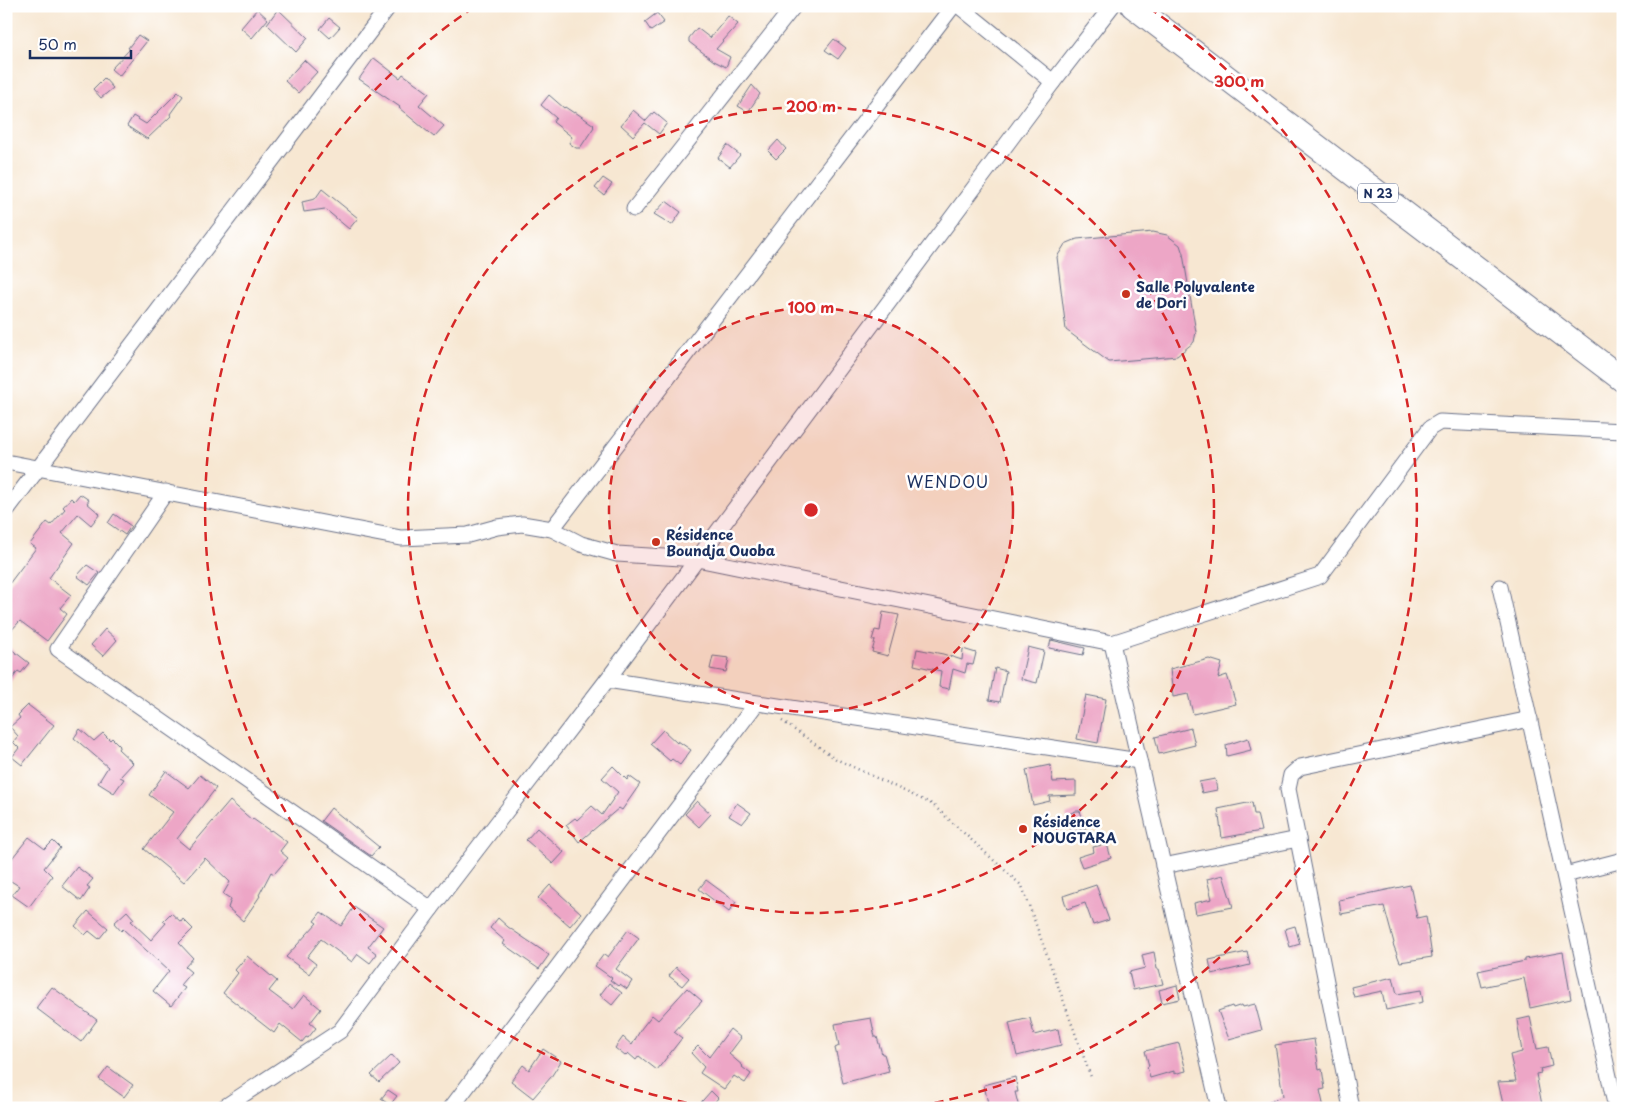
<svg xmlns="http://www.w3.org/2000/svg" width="1629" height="1114" viewBox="0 0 1629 1114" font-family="'Playpen Sans',sans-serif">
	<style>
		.building { fill: #eda6c6 }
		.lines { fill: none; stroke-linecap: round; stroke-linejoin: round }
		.street-casing { stroke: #686f87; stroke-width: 17 }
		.primary-casing { stroke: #686f87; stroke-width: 26 }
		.path { stroke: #686f87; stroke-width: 2.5; stroke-dasharray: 1 4; stroke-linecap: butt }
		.street { stroke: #fff; stroke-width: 15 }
		.primary { stroke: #fff; stroke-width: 24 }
		.ring { fill: none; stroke: #d62828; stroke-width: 2.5; stroke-dasharray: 9 6 }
		.poi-dot { fill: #c8321e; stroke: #fff; stroke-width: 2 }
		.labels { text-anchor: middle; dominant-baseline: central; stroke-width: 5; stroke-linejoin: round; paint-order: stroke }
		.shield { fill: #fff; stroke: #5f6d8e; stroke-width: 1 }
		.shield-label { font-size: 12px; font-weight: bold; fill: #1b2f5e }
		.poi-label { font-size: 14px; font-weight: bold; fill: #1b2f5e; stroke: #fff; text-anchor: start }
		.quarter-label { font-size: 16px; letter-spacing: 1px; fill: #1b2f5e; stroke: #fff }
		.centre { fill: #d62828; stroke: #fff; stroke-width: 2.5 }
		.ring-label { font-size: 15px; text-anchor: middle; font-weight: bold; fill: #d62828; stroke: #fff; stroke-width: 5; stroke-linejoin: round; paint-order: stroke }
	</style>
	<rect width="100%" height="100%" fill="#fff"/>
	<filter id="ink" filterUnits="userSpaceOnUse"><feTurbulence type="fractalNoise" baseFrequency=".02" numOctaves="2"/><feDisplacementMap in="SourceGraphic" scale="10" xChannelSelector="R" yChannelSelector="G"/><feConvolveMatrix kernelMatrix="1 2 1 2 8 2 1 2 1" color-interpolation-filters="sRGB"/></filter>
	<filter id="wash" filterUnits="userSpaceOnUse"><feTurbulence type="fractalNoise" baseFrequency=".0096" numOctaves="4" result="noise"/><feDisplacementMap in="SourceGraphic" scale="20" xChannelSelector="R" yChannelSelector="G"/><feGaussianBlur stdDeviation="1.12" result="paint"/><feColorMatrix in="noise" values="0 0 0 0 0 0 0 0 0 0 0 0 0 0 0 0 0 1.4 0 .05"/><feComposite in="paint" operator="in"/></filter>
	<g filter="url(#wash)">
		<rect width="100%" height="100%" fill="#f7e7d2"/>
		<g id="blocks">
			<g class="building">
				<path d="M257,9l11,10 -16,19 -11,-10z"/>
				<path d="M278,9l30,29 -12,14 -29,-28z"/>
				<path d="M657,13l7,9 -13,9 -6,-9z"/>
				<path d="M728,16l10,8 -22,25 14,8 -4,10 -12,-6 -25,-19v-4l8,-10 13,10z"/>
				<path d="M329,18l11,9 -10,11 -10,-9z"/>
				<path d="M138,35l9,6 -28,35 -8,-7 19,-20 -2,-1z"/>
				<path d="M834,39l12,9 -8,11 -13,-9z"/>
				<path d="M374,58l26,20 3,-4 26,19 -10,12 25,21 -10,11 -35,-29 1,-1 -41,-28z"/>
				<path d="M304,60l13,12 -19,21 -13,-12z"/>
				<path d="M104,78l9,10 -12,10 -8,-9z"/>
				<path d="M752,85l8,9 -12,18 -10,-6z"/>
				<path d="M178,92l5,4 -13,18 1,2 -24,23 -20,-13 6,-10 13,8z"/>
				<path d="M549,95l15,13 1,-1 9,6 1,-1 19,13 -1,1 1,1 -14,21h-4l-7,-5 3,-6 -19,-15 3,-4 -15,-13z"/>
				<path d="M633,110l13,11 8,-9 13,11 -8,11 -14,-11 -12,13 -12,-11z"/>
				<path d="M778,140l8,9 -10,10 -8,-8z"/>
				<path d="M727,145l13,10 -10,12 -12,-9z"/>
				<path d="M603,178l9,6 -8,11 -9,-7z"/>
				<path d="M322,189l36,29 -9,11 -24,-20 -21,3 -2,-10 13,-3z"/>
				<path d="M666,201l15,11 -9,13 -18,-11z"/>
				<path d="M1153,232l14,3 13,10 3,9 13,78 -2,10 -17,14 -68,6 -43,-32 -9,-73 8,-13 12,-5z"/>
				<path d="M80,494l9,6 -2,3 13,11 -9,11 -13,-11 -16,19 12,10 -25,35 22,17 -11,13 7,6 -20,27 -27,-20 -14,15v-48l30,-40 -6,-4 17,-22 4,3 14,-16 -2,-2 8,-9 3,3z"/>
				<path d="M114,514l17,12 -6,9 -17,-12z"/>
				<path d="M87,565l12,8 -10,12 -12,-9z"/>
				<path d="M883,612l16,3 -11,41 -16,-4 3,-12h-3l3,-10 5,1z"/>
				<path d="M105,629l12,11 -14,16 -12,-11z"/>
				<path d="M1051,640l34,8 -2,7 -34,-7z"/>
				<path d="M6,645l23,18 -8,10 -3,-2 -12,17z"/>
				<path d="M1028,647l16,4 -7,32 -16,-4z"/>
				<path d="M917,649l26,5 19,6 1,-11 13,4 -3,12 -6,-1 -2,9 -12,-4 -4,20 -10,-2 2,-16 -27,-6z"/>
				<path d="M713,656l16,2 -3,14 -16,-3z"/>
				<path d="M1209,659l13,4 -4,15 9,-3 9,29 -43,10 -5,-20 -15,3 -3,-28z"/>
				<path d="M995,668l11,3 -6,31 -11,-2z"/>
				<path d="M1086,695l20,4 -8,44 -21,-4z"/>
				<path d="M28,705l26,20 -32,40 -10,-8 7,-9 -6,-6 5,-6 -8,-9 10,-9 -2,-3z"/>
				<path d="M1191,728l4,17 -36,9 -4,-17z"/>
				<path d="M80,729l14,12 9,-8 7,7 2,-2 8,8 -2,3 15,14 -13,14 4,2 -10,14 -16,-10 10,-16 -34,-29z"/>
				<path d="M663,730l14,13 1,-2 13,9 -11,15 -8,-6 -2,2 -20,-17z"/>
				<path d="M1248,738l3,12 -24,6 -1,-11z"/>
				<path d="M1050,765l3,17 23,-1v14l-27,1 1,5 -17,4 -7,-35z"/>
				<path d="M613,766l14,14 2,-4 11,8 -18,26 -3,-2 -40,34 -13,-17 9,-7 2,2 15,-14 10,9 16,-23 -16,-14z"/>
				<path d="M166,771l23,17 11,-13 16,13 -39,51 12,10 41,-48 22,19 1,-1 17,12 1,-1 16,12 -7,9 8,7 -14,16 -3,-2 -12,23 1,1 -17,25 -15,-13 3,-9 -8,-5 7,-12 -25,-24 -21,24 -40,-33 29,-37 -24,-17z"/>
				<path d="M1215,779l2,11 -15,3 -3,-11z"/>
				<path d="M697,801l14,13 -12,13 -14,-13z"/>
				<path d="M1252,802l2,12h3l4,17 -39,7 -4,-29z"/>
				<path d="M737,803l14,10 -9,11 -13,-8z"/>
				<path d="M331,808l48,39 -8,9 -50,-35z"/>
				<path d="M1076,811h4l6,17 -14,4 -6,-17z"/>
				<path d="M537,828l27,24 -11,12 -27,-24z"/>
				<path d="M29,837l16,12 8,-8 7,7 -16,20 8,8 -23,31 -17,-12 7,-9 -13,-8v-10l7,-11z"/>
				<path d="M1107,844l4,14 -29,9 -4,-10 16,-5 -1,-5z"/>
				<path d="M77,867l16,12 -6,7 3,2 -9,13 -19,-15z"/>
				<path d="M1223,875l10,32 -37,7 -2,-11 18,-4 -5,-20z"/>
				<path d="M706,880l30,22 -7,10 -30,-23z"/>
				<path d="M550,885l31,28 -11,13 -32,-28z"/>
				<path d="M1096,885l13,35 -16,5 -8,-22 -18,6 -4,-13z"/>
				<path d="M1410,885l7,33 9,-2 6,41 -32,5 -7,-18 1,-1 -10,-37 -43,8 -2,-14z"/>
				<path d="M354,907l29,20 -15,20 9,7 -7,9 -12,-9 -6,8 -31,-23 -14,18 9,7 -7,10 -23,-17 31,-34 -3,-2 7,-9 20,14z"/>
				<path d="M88,911l20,17 -9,11 -10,-8 -4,4 -10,-9z"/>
				<path d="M127,911l7,8 -3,2 20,19 15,-17 -3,-2 8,-8 10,9 2,-3 10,10 -14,14 14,15 -8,9 6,5 -11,13 5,3 -14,18 -18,-15 16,-20 -46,-42 -2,2 -7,-8z"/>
				<path d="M498,918l10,9 41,28 -10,14 -36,-25 2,-3 -15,-13z"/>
				<path d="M1295,926l5,18 -10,3 -5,-18z"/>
				<path d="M628,930l11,8 -23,31 16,12 -5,8 -7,-5 -2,2 -8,-6 2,-2 -17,-12 9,-12 4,3z"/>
				<path d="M1154,952l3,17h2l4,15 -30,6 -4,-18 16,-4 -3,-13z"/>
				<path d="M1247,952l3,13 -38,9 -3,-14z"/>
				<path d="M1563,952l8,47 -41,9 -6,-30 -42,9 -4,-16 47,-10v-2z"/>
				<path d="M247,956l30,25 -8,10 24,18 11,-14 17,14 -11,14 6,5 -8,10 -2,-1 -4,5 -22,-18 -6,9 -51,-40 15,-20 -3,-3z"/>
				<path d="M676,967l13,11 -7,8 -13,-10z"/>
				<path d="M1393,977l4,17 24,-4 2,12 -37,8 -4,-19 -28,6 -3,-10z"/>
				<path d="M609,983l13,10 -10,12 -12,-10z"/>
				<path d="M1177,985l3,14 -18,4 -3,-13z"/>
				<path d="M52,987l45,33 -16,22 -45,-34z"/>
				<path d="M687,988l15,13 -28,31 8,6 -25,32 -18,-14 -3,4 -8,-7 -3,3 -10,-8 8,-11 9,8 9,-16 11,-14 6,5z"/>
				<path d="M1255,1004l7,26 -33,9 -11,-28 14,-5 1,2 9,-3 1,2z"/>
				<path d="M1530,1017l7,32 11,-2 4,19 -12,3 1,4 -5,1 6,31 -17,3h-21l-6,-26 18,-1 -6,-26 12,-3 -5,-32z"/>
				<path d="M871,1018l4,19h2l5,17h2l5,17 -46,12 -8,-35 4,-2 -4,-22z"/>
				<path d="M1030,1018l4,17 24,-6 3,16 -44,11 -8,-33z"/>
				<path d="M730,1029l11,9 -12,16 14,12 -1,1 9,7 -6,9 -11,-7 -10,13 -24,-16 4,-6 -13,-14 7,-7 11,11z"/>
				<path d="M1314,1039l5,31 3,-1 3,20 -5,1 4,18h-68l27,-12 -8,-51z"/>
				<path d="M1179,1043l7,28 -12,3v-3l-24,7 -3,-11 2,-1 -4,-15z"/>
				<path d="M543,1049l18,12 -10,16 -18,21 -22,-17 12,-16 6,5z"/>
				<path d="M392,1055l7,8 -20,19 -8,-7z"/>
				<path d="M108,1067l25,18 -9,12 -25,-18z"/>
				<path d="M1015,1077l3,15h-3l4,16h-30l-5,-23z"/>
				<path d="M388,1090l9,6 -7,9 -9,-6z"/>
				<path d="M711,1091l7,7 -8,10h-14z"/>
			</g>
		</g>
	</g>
	<g filter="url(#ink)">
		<use href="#blocks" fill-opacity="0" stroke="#686f87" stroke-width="1"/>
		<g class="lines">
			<defs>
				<g id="street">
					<path d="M959,6l94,76"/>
					<path d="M634,209l160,-203"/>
					<path d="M6,462l395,76 67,-3 29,-8 25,-3 30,5 29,15 36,10 80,5 415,84 208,-67 110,-148 10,-6 183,9"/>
					<path d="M166,492l-108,157 373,260"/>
					<path d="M6,511l383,-505"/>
					<path d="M552,529l401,-523"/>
					<path d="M1500,587l116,521"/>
					<path d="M1112,643l107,465"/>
					<path d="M607,680l532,81"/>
					<path d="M1163,866l135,-27"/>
					<path d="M1565,875l58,-15"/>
					<path d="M223,1108l117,-77 91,-122 176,-229 446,-598 59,-76"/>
					<path d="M451,1108l305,-404"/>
					<path d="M1351,1108l-63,-319 3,-14 9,-8 230,-48"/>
				</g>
				<path id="primary" d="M1133,6l490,374"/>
			</defs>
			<use href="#street" class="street-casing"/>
			<use href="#primary" class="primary-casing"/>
			<path class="path" d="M782,721l54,38 96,45 90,82 70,194"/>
			<use href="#street" class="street"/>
			<use href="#primary" class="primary"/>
		</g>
	</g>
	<circle cx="811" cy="510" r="202" fill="#d62828" fill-opacity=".12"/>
	<g class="ring">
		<circle cx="811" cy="510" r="202"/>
		<circle cx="811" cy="510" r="403"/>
		<path d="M716 1108A605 605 0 0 1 473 8M1149 8A605 605 0 0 1 906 1108"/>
	</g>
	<g class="poi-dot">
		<circle cx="1126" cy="294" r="5"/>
		<circle cx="656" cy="542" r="5"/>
		<circle cx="1023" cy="829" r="5"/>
	</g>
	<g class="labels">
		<rect class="shield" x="1358" y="183.5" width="40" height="19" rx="4"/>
		<g class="shield-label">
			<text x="1378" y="193">N 23</text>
		</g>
		<g class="poi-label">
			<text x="1136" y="286">Salle Polyvalente<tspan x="1136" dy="16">de Dori</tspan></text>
			<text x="666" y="534">Résidence<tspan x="666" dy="16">Boundja Ouoba</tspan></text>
			<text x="1033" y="821">Résidence<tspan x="1033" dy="16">NOUGTARA</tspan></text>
		</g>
		<g class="quarter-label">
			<text x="948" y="481">WENDOU</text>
		</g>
	</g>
	<circle cx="811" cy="510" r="8" class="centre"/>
	<g class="ring-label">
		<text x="1239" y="87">300 m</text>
		<text x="811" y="112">200 m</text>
		<text x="811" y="313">100 m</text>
	</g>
	<rect width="1629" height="1114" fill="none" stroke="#fff" stroke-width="25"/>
	<path d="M30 50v8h101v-8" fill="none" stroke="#1b2f5e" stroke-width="2.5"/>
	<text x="38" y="50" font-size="15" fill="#1b2f5e" stroke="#ffffff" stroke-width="4" paint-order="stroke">50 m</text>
</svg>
